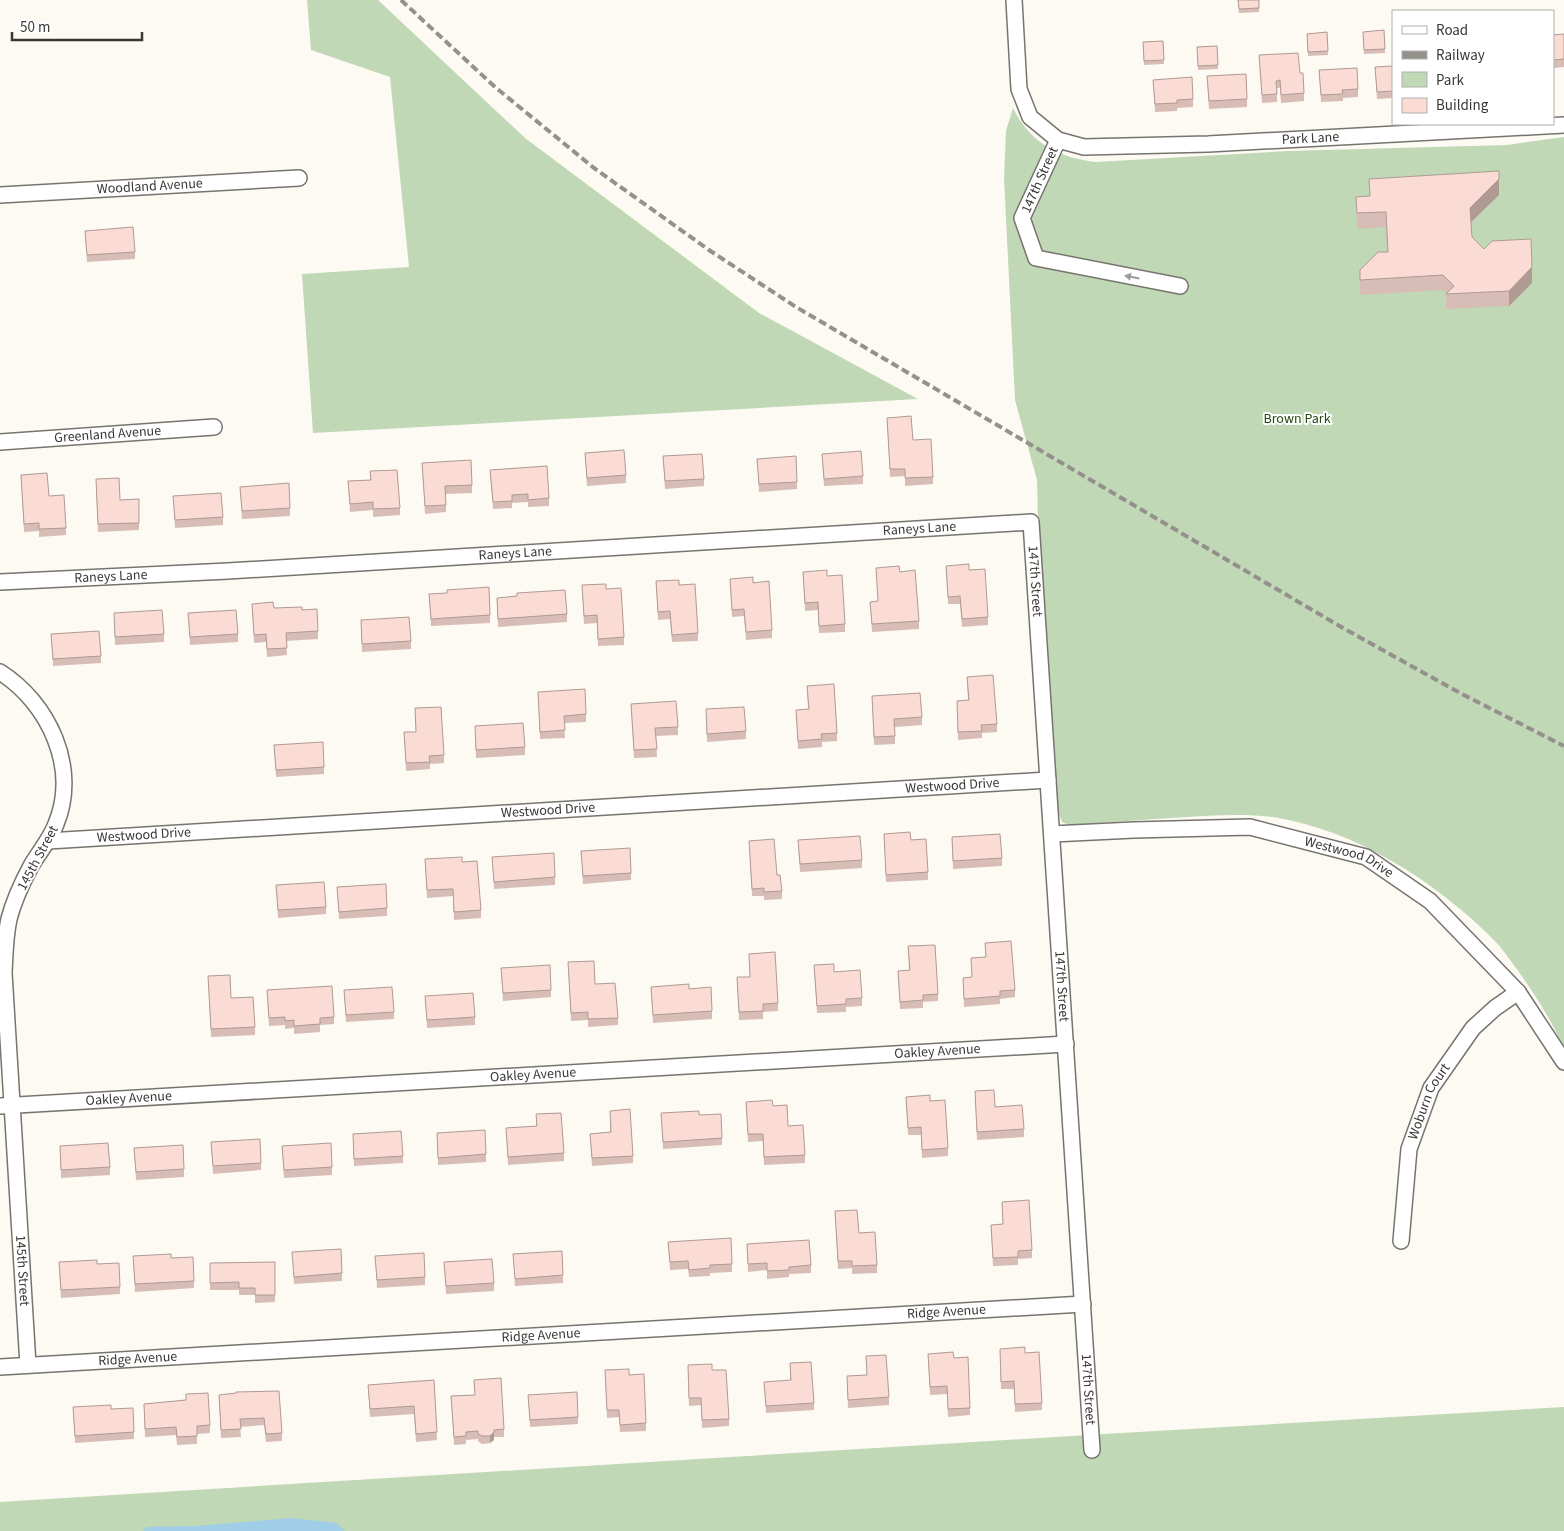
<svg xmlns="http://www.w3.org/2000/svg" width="1564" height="1531" viewBox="0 0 1564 1531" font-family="'Source Sans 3',sans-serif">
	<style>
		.green { fill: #c0d8b6 }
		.water { fill: #a0cde7 }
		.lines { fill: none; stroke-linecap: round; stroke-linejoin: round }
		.street-casing { stroke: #77746e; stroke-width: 18 }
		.street { stroke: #fff; stroke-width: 15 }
		.rail { stroke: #94918d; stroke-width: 4; stroke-dasharray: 8 4; stroke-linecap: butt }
		.wall { fill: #d7bdb6 }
		.shaded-wall { fill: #af9a94 }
		.building { fill: #fadcd4; stroke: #af9a94 }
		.oneway { fill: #9c9c9a }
		.labels { text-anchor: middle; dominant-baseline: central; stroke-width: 4; stroke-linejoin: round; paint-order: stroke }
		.street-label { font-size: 14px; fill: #3a3835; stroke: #fff }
		.park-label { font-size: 14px; fill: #284913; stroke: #fff }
	</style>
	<rect width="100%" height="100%" fill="#fdfaf3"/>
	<g class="green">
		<path d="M307,0h71l147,138 234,175 159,86 -605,34 -11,-159 107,-7 -19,-190 -79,-27z"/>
		<path d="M1013,108c17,35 46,50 83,54l192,-11 219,-6 57,-8v911c-14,-30 -31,-57 -51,-84 -6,-8 -12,-17 -19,-24 -58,-58 -138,-110 -221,-123 -34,-4 -69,-1 -102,1 -34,2 -68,5 -102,7l-7,-3 -4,-11 -20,-289 -1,-42 -22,-80 -11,-222 2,-47z"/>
		<path d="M1564,1407v124h-1564v-29l1104,-68z"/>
	</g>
	<path class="water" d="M292,1518l44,5 9,8h-202l4,-4 48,-1z"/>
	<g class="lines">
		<defs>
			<g id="street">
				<path id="s1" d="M1014,0l5,89 11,28 28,23 26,7 124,-3 356,-19"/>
				<path d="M1058,140l-36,78 14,40 144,28"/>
				<path id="s2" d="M0,195l299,-17"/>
				<path id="s3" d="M0,442l214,-15"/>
				<path id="s4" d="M0,582l228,-11 803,-49 61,928"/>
				<path id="s5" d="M0,672c49,31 79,96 56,152 -6,16 -17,28 -25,42 -8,15 -18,37 -22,53 -4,18 -4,36 -5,54l24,392"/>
				<path id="s6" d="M1052,834l82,-4 116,-3 116,30 64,44 88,91 46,70"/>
				<path id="s7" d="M48,841l1000,-61"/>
				<path id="s8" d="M0,1106l1066,-62"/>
				<path id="s9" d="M1401,1241l8,-92 22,-61 42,-60 22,-20 23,-16"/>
				<path id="s10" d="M0,1367l1083,-63"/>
			</g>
		</defs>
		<use href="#street" class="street-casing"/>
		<use href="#street" class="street"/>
		<path class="rail" d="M401,0l94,87 99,81 115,82 87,57 547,321 117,65 104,53"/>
	</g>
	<g class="wall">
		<path d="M1238,0h21v12l-20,1z"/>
		<path d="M1384,30l1,23 -21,1 -1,-22z"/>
		<path d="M1327,32l1,23 -20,1 -1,-22z"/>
		<path d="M1564,34v33l-11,1v-33z"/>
		<path d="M1163,41l1,23 -20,1 -1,-23z"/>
		<path d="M1217,46l1,23 -20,1 -1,-23z"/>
		<path d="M1259,55l41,18 4,20v8l-23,2 -1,-15h-3v14l-15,1z"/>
		<path d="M1393,66v32l-16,1 -2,-32z"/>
		<path d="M1319,70l39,19v8l-15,1v3l-22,1z"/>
		<path d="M1207,76l40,23v8l-38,2z"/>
		<path d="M1153,80l40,19v8l-16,1v3l-22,1z"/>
		<path d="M1369,179l130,16 -28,28 1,14 12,12 48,34 -23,23 -63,3v-16l-3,-3 -83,5v-25l27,-18 -1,-25 -29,2 -1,-32 13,-1z"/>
		<path d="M85,231l50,21v7l-48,3z"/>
		<path d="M887,418l26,22 20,37v7l-28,2v-10l-15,1z"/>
		<path d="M585,453l41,22v8l-39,3z"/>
		<path d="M822,454l41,22v8l-39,2z"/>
		<path d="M663,456l41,23v7l-39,3z"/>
		<path d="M757,459l40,23v7l-38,3z"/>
		<path d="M422,463l50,22v8l-26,1v18l-21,2z"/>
		<path d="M490,470l59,28v8l-21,1v-5l-16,1v5l-19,1z"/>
		<path d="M370,471l30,37v7l-27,2v-7l-23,2 -2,-31 22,-1z"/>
		<path d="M21,475l28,21 17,32v7l-27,2v-6l-15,1z"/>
		<path d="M96,487l24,13 19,-1v31l-41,2z"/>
		<path d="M240,487l50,21v8l-48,3z"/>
		<path d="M173,496l50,21v8l-48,3z"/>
		<path d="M946,566l42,51v8l-26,2 -2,-23h-12z"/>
		<path d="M876,568l24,4 19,49v8l-47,3 -2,-30 8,-1z"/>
		<path d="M803,572l24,4 18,48v8l-26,1 -1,-23 -13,1z"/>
		<path d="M730,579l23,4 19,47v8l-26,2 -2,-24 -12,1z"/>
		<path d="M656,581l42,52v8l-26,1 -2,-23 -12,1z"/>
		<path d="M582,585l24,4 18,48v8l-26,1 -1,-23 -13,1z"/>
		<path d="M429,594l61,21v8l-59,3z"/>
		<path d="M497,598l70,16v8l-69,5z"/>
		<path d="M252,604l22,4 28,2 16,21v8l-32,2 1,14 -20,2 -1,-15 -12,1z"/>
		<path d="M114,613l50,21v8l-49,3z"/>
		<path d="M188,613l50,21v8l-48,3z"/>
		<path d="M361,620l50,21v8l-49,3z"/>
		<path d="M51,634l50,22v7l-48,3z"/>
		<path d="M967,677l30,47v8l-15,1v5l-24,2 -1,-39 11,-1z"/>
		<path d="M807,686l30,47v8l-15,1v5l-24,2 -2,-39 12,-1z"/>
		<path d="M538,692l48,22v8l-22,1 1,15 -25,1z"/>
		<path d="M872,696l50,21v8l-27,2v17l-21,1z"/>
		<path d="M631,704l47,23v8l-22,1 1,21 -23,1z"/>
		<path d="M415,708l29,47v8l-14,1v5l-24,2 -2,-39h12z"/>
		<path d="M706,709l40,22v8l-39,3z"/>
		<path d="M475,726l50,21v8l-49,3z"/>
		<path d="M274,745l50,22v7l-48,3z"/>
		<path d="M884,834l27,6 17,32v8l-42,2z"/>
		<path d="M952,837l50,21v8l-49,3z"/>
		<path d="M798,840l64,20v8l-62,4z"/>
		<path d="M749,841l28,34 5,16v8l-18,1v-4h-12z"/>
		<path d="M581,851l50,22v7l-48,4z"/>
		<path d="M492,857l63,20v8l-61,4z"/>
		<path d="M425,859l37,3 19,48v8l-27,2 -1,-24 -26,2z"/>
		<path d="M276,885l50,22v7l-48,4z"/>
		<path d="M337,887l50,21v8l-48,3z"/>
		<path d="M985,943l30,47v7l-15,2v5l-36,3 -1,-29 9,-1 -1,-19 15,-1z"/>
		<path d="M908,946l30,48v7l-15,1v6l-23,1 -2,-38 11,-1z"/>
		<path d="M749,954l29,49v8l-15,1v7l-24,1 -2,-43h13z"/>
		<path d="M568,962l27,22 23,34v7l-30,2v-7l-17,1z"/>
		<path d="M814,965l20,7 28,26v8l-16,1v5l-29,1z"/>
		<path d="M501,968l50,22v7l-48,4z"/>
		<path d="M208,976l23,22 24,29v8l-44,2z"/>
		<path d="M651,987l61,24v8l-59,4z"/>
		<path d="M267,990l67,27v7l-14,1v7l-26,2v-6l-9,1v-4l-16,1z"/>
		<path d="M344,990l50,22v7l-48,3z"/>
		<path d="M425,996l50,21v8l-48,3z"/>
		<path d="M975,1091l49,38v8l-47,3z"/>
		<path d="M906,1097l42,51v8l-26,2 -1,-23h-13z"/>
		<path d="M746,1102l27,4 32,49v8l-41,2 -1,-24 -15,1z"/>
		<path d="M610,1111l23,45v7l-41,3 -2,-32 20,-2z"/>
		<path d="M661,1113l38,2 23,23v7l-59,4z"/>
		<path d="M536,1114l28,39v8l-56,4 -2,-37 30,-2z"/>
		<path d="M437,1133l49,21v8l-48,3z"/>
		<path d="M353,1134l50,22v7l-49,3z"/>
		<path d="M211,1142l50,21v7l-48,4z"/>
		<path d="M60,1146l50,21v8l-49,3z"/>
		<path d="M282,1146l50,21v8l-48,3z"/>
		<path d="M134,1148l50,21v8l-48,3z"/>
		<path d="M1002,1202l30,48v8l-14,1v6l-25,1 -2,-41 12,-1z"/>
		<path d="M835,1211l24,22 18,32v8l-25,1v-6l-14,1z"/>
		<path d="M668,1242l64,22v8l-22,1v3l-21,1 -1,-8 -18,1z"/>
		<path d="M747,1244l64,21v8l-22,1v3l-22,2v-9l-19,2z"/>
		<path d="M292,1252l50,21v8l-48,3z"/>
		<path d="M513,1254l50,21v8l-48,3z"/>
		<path d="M133,1256l38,2 23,23v7l-59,4z"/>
		<path d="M375,1256l50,21v8l-48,3z"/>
		<path d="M59,1262l61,25v7l-59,4z"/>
		<path d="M275,1262v40l-20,1v-8h-16v-5h-29v-27z"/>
		<path d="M444,1262l50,21v8l-48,3z"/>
		<path d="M1000,1349l25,4 17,50v7l-27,2 -1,-23h-13z"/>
		<path d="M928,1354l26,4 16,50v7l-22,2 -1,-23 -17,1z"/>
		<path d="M866,1356l23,41v8l-41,3 -1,-32 20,-1z"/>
		<path d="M790,1363l24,40v7l-48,3 -2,-31 26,-2z"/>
		<path d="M605,1370l41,53v8l-26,1 -1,-15 -12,1z"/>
		<path d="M712,1370l17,49v7l-27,2 -1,-23 -12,1 -1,-33z"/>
		<path d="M434,1380l3,60 -21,2 -2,-28 -44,3 -2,-32z"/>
		<path d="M474,1380l30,49v8h-10v3l-4,3 -8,1 -4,-3v-2l-12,1v4l-12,1 -3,-49 24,-1z"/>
		<path d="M236,1393l46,40v8l-16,1 -2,-17 -24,2 1,10 -20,1 -2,-43z"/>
		<path d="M528,1395l50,22v7l-48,3z"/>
		<path d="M186,1400l24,25v8l-13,1v10l-20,1 -1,-10 -31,2 -1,-33z"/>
		<path d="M73,1407l38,2 23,23v7l-59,4z"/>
	</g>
	<g class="shaded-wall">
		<path d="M1499,179v16l-29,28v-15z"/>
		<path d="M1532,267v16l-23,23v-15z"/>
		<path d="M494,1432v8l-4,3v-7z"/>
	</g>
	<g class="building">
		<path d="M1238,0h21v8l-20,1z"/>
		<path d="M1384,30l1,19 -21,1 -1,-18z"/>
		<path d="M1327,32l1,19 -20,1 -1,-18z"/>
		<path d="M1564,34v25l-11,1v-25z"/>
		<path d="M1163,41l1,19 -20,1 -1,-19z"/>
		<path d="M1217,46l1,19 -20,1 -1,-19z"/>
		<path d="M1298,53l2,20h3l1,20 -23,2 -1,-15 -4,1 1,13 -15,1 -3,-40z"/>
		<path d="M1393,66v25l-16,1 -2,-25z"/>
		<path d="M1357,68l1,21 -16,1 1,4 -22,1 -2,-25z"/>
		<path d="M1246,74l1,25 -38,2 -2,-25z"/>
		<path d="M1192,77l1,22 -16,1v3l-22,1 -2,-24z"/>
		<path d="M1499,171v8l-29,29 2,29 12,12 8,-8 39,-2 1,28 -23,24 -63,3 8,-8 -11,-11 -83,5v-10l18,-18h10l-2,-40 -29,1 -1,-16 14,-1 -1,-17z"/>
		<path d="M133,227l2,25 -48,3 -2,-24z"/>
		<path d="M911,416l2,24 18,-1 2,38 -28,1v-9h-15l-3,-51z"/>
		<path d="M624,450l2,25 -39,3 -2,-25z"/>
		<path d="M861,451l2,25 -39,3 -2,-25z"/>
		<path d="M702,454l2,25 -39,2 -2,-25z"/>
		<path d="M796,456l1,26 -38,2 -2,-25z"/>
		<path d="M471,460l1,25 -27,1 1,19 -21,1 -3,-43z"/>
		<path d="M547,466l2,32 -21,2v-6l-16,1v6l-19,1 -3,-32z"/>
		<path d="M397,470l3,38 -27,1v-7l-23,2 -2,-23 23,-1 -1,-9z"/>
		<path d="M47,473l2,23 15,-1 2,33 -27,1v-6l-15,1 -3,-49z"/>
		<path d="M119,478l1,22 19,-1v24l-41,1 -2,-45z"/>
		<path d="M289,483l1,25 -48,3 -2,-24z"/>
		<path d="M221,493l2,24 -48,3 -2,-24z"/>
		<path d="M969,564v6l16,-1 3,48 -26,2 -2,-23 -12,1 -2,-31z"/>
		<path d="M899,566l1,6 15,-2 4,51 -47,3 -2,-22 8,-1 -2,-33z"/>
		<path d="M827,570v6l15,-1 3,49 -26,2 -1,-24 -13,1 -2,-31z"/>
		<path d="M753,577v6l16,-2 3,49 -26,2 -2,-23 -12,1 -2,-31z"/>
		<path d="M679,580v5l16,-1 3,49 -26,2 -2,-24 -12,1 -2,-31z"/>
		<path d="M606,584v5l15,-1 3,49 -26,2 -1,-24 -13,1 -2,-31z"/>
		<path d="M489,587l1,28 -59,4 -2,-25 18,-1v-3z"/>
		<path d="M565,590l2,24 -69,5 -1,-21 20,-2v-3z"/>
		<path d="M273,602l1,6 28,-1v3l15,-1 1,22 -32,2 1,15 -20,1 -1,-15 -12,1 -2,-31z"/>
		<path d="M162,610l2,24 -49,3 -1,-24z"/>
		<path d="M236,610l2,24 -48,3 -2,-24z"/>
		<path d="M409,617l2,24 -49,3 -1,-24z"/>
		<path d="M99,631l2,25 -48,3 -2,-25z"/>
		<path d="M993,675l4,49 -16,1 1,6 -24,1 -1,-31 12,-1 -2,-23z"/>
		<path d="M834,684l3,49 -16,1 1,5 -24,2 -2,-31 13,-1 -2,-23z"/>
		<path d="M585,689l1,25 -22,2 1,14 -25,2 -2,-40z"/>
		<path d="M920,693l2,24 -28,2 1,17 -21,1 -2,-41z"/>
		<path d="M676,701l2,26 -23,1 2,21 -23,1 -3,-46z"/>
		<path d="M441,707l3,48 -15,1 1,6 -24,1 -2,-31h12l-1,-24z"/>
		<path d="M744,707l2,24 -39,3 -1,-25z"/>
		<path d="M523,723l2,24 -49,3 -1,-24z"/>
		<path d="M323,742l1,25 -48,3 -2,-25z"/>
		<path d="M910,832l1,8 15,-1 2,33 -42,3 -2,-41z"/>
		<path d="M1000,834l2,24 -49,3 -1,-24z"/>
		<path d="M860,836l2,24 -62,4 -2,-24z"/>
		<path d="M774,839l3,36h3l2,16 -18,1v-4l-12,1 -3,-48z"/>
		<path d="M630,848l1,25 -48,3 -2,-25z"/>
		<path d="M554,853l1,24 -61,5 -2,-25z"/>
		<path d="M462,857v5l15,-1 4,49 -27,2 -1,-23 -26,1 -2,-31z"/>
		<path d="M324,882l2,25 -48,3 -2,-25z"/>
		<path d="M386,884l1,24 -48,4 -2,-25z"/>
		<path d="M1011,941l4,49 -15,1v5l-36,3 -1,-21 9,-1 -1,-19 15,-1 -1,-14z"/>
		<path d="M935,945l3,49 -15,1v5l-23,2 -2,-31 12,-1 -2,-24z"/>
		<path d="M775,952l3,51 -15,1v7l-24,1 -2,-35h13l-1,-23z"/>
		<path d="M594,961l1,23 20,-1 3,35 -30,1v-7l-17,1 -3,-51z"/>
		<path d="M834,964v8l26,-2 2,28 -16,1v5l-29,2 -3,-41z"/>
		<path d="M550,965l1,25 -48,3 -2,-25z"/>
		<path d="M230,975l1,23 22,-1 2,30 -44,2 -3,-53z"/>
		<path d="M689,984v5l22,-2 1,24 -59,4 -2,-28z"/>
		<path d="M332,986l2,31 -14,1v6l-26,2v-6l-9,1v-4l-16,1 -2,-28z"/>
		<path d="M392,987l2,25 -48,3 -2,-25z"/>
		<path d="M473,993l2,24 -48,3 -2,-24z"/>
		<path d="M994,1090l1,17 27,-2 2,24 -47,3 -2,-41z"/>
		<path d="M930,1095v6l15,-1 3,48 -26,2 -1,-23 -13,1 -2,-31z"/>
		<path d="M772,1100l1,6 14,-1 1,21 15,-1 2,30 -41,2 -1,-23h-15l-2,-32z"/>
		<path d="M630,1109l3,47 -41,2 -2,-24 21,-2 -1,-21z"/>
		<path d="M699,1111v4l22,-1 1,24 -59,4 -2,-29z"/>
		<path d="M561,1113l3,40 -56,4 -2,-29 31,-2 -1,-12z"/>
		<path d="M485,1130l1,24 -48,4 -1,-25z"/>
		<path d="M401,1131l2,25 -49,3 -1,-25z"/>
		<path d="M260,1139l1,24 -48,3 -2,-24z"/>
		<path d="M108,1143l2,24 -49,3 -1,-24z"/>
		<path d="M331,1143l1,24 -48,3 -2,-24z"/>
		<path d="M183,1145l1,24 -48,3 -2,-24z"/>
		<path d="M1029,1200l3,50 -14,1v6l-25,1 -2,-33 12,-1 -1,-22z"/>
		<path d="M857,1210l2,23 16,-1 2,33 -25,1v-5h-14l-3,-50z"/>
		<path d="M731,1238l1,26 -22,1v3l-21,2 -1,-9 -18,1 -2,-20z"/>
		<path d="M809,1240l2,25 -22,2v3l-22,1v-8l-19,1 -1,-20z"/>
		<path d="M341,1249l1,24 -48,4 -2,-25z"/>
		<path d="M562,1251l1,24 -48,4 -2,-25z"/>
		<path d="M424,1253l1,24 -48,3 -2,-24z"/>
		<path d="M171,1254v4l22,-1 1,24 -59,3 -2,-28z"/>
		<path d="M492,1259l2,24 -48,3 -2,-24z"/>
		<path d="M97,1260v4l22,-1 1,24 -59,3 -2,-28z"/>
		<path d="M275,1262v33h-20v-7h-16v-6l-29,1v-20z"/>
		<path d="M1025,1347v6l14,-1 3,51 -27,1 -1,-23 -13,1 -1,-33z"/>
		<path d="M953,1352l1,6 14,-1 2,51 -22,1 -1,-23 -17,1 -2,-33z"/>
		<path d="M886,1355l3,42 -41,3 -1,-24 20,-1 -1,-19z"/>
		<path d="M811,1362l3,41 -48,3 -2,-24 27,-2 -1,-17z"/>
		<path d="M712,1364v6h14l3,49 -27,1 -1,-22h-12l-1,-33z"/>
		<path d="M629,1369v6l15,-1 2,49 -26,2 -1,-15h-12l-2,-40z"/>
		<path d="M501,1378l3,51 -10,1v2l-4,4h-8l-4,-2v-3l-12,1v4l-12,1 -3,-41 24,-1 -1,-15z"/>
		<path d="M434,1380l3,52 -21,2 -2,-28 -44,3 -2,-24z"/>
		<path d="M279,1391l3,42 -16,1 -2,-16 -24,1 1,10 -20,1 -2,-35 17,-2v-1z"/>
		<path d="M577,1392l1,25 -48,3 -2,-25z"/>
		<path d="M208,1393l2,32 -13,1v10l-20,1 -1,-10 -31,2 -1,-25 42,-4v-6z"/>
		<path d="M111,1405v4l22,-1 1,24 -59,4 -2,-29z"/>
	</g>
	<defs><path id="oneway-solid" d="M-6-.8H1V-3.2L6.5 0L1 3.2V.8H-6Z" transform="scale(1.25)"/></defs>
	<use class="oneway" href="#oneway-solid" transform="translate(1132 277) rotate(-169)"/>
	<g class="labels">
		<g class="street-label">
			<text stroke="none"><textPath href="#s1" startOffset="409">Park Lane</textPath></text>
			<text transform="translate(1040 180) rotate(-66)">147th Street</text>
			<text stroke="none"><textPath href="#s2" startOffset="150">Woodland Avenue</textPath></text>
			<text stroke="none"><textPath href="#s3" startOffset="108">Greenland Avenue</textPath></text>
			<text stroke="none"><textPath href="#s4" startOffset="921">Raneys Lane</textPath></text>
			<text stroke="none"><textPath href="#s4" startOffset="516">Raneys Lane</textPath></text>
			<text stroke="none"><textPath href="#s4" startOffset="111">Raneys Lane</textPath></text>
			<text stroke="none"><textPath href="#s4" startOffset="1092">147th Street</textPath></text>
			<text stroke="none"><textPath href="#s7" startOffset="906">Westwood Drive</textPath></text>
			<text stroke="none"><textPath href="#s7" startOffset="501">Westwood Drive</textPath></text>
			<text stroke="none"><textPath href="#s7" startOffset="96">Westwood Drive</textPath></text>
			<text transform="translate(38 858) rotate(-62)">145th Street</text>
			<text stroke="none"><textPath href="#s6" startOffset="302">Westwood Drive</textPath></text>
			<text stroke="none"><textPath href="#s4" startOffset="1498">147th Street</textPath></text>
			<text stroke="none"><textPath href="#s8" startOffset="939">Oakley Avenue</textPath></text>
			<text stroke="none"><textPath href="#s8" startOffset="534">Oakley Avenue</textPath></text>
			<text stroke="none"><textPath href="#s8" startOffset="129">Oakley Avenue</textPath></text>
			<text stroke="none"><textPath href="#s9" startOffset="144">Woburn Court</textPath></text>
			<text stroke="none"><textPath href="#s5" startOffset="634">145th Street</textPath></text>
			<text stroke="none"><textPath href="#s10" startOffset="948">Ridge Avenue</textPath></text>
			<text stroke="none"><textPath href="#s10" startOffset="542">Ridge Avenue</textPath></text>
			<text stroke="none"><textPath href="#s10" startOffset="138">Ridge Avenue</textPath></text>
			<text stroke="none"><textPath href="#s4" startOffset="1902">147th Street</textPath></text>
		</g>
		<g class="park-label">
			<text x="1297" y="419">Brown Park</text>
		</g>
	</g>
	<rect x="1392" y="10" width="162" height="115" fill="#ffffff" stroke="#b0afae"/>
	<rect x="1402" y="26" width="25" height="8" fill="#ffffff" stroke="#b0afae"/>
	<text x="1436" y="35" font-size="15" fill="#3a3835">Road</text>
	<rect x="1402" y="51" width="25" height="8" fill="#94918d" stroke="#b0afae"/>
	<text x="1436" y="60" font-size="15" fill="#3a3835">Railway</text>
	<rect x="1402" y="72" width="25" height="15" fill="#c0d8b6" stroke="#b0afae"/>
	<text x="1436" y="85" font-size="15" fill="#3a3835">Park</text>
	<rect x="1402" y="98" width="25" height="15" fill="#fadcd4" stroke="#b0afae"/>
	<text x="1436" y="110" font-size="15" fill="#3a3835">Building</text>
	<path d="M12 32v8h130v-8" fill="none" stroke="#3a3835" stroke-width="2.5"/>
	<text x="20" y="32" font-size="15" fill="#3a3835" stroke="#ffffff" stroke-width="4" paint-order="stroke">50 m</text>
</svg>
